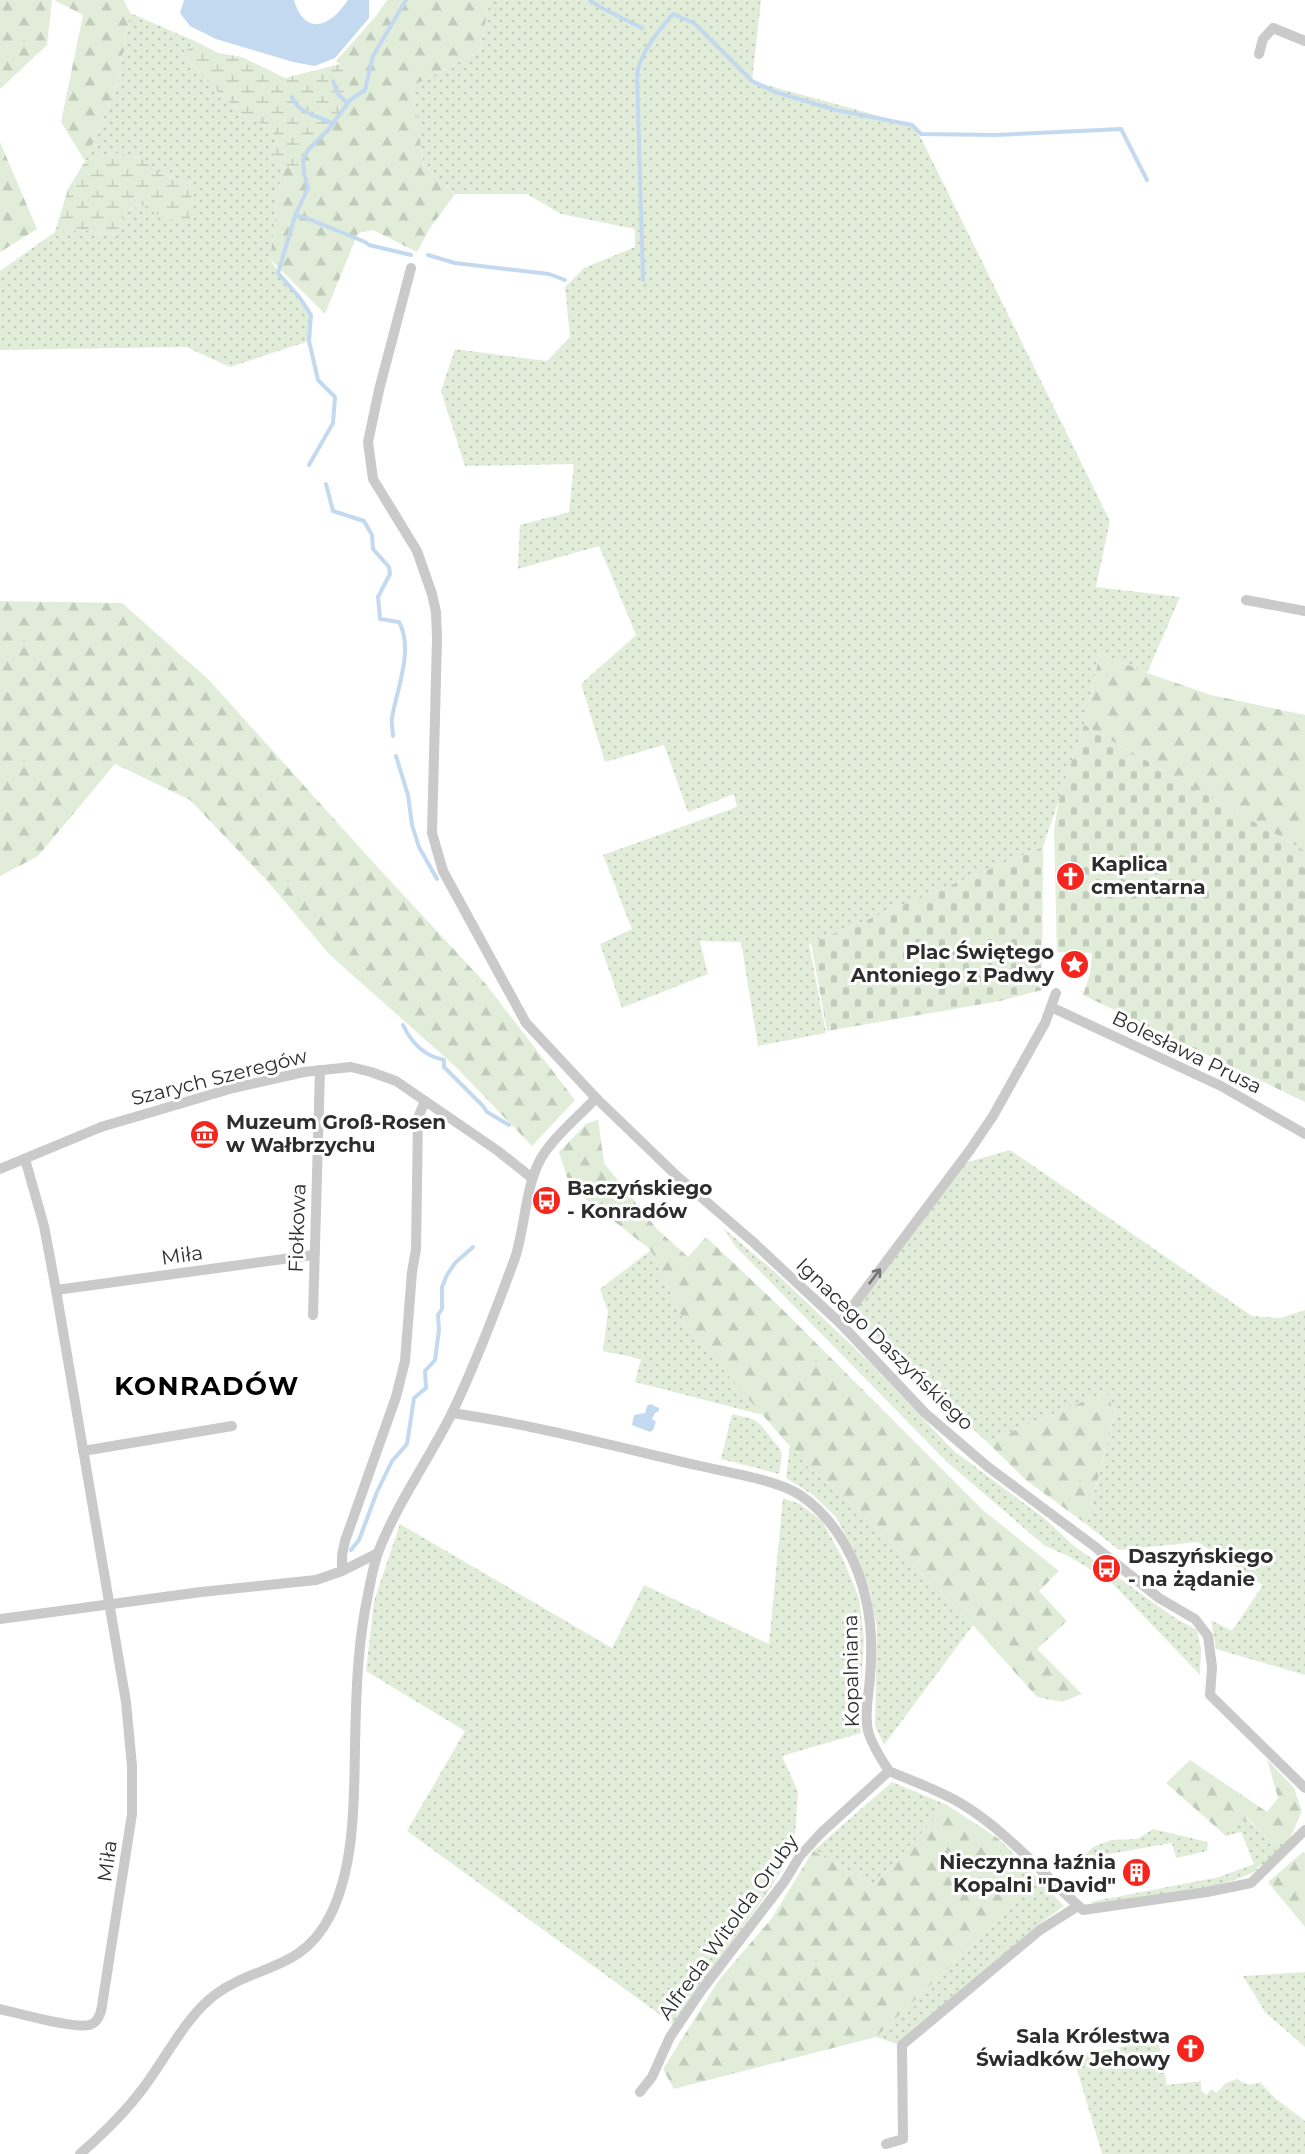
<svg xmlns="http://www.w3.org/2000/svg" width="1305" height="2154" viewBox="0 0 1305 2154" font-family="Montserrat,sans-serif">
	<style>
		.green { fill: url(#green-dots) }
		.forest { fill: url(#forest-firs) }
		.wetland { fill: url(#wetland-marsh) }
		.cemetery { fill: url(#cemetery-stones) }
		.water { fill: #c3d9ef }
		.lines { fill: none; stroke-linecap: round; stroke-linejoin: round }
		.stream { stroke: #c3d9ef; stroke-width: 4 }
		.minor { stroke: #cacaca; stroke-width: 10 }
		.oneway { stroke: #747474 }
		.labels { text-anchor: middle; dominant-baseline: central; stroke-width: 6; stroke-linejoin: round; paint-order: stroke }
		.poi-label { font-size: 20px; font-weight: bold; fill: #2d2d2d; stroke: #fff; text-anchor: start }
		.street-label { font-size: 20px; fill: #2d2d2d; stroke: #fff }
		.district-label { font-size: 26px; font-weight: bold; letter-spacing: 1.5px; fill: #000; stroke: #fff }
	</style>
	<defs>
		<pattern id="green-dots" width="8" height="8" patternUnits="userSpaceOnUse" patternTransform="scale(1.5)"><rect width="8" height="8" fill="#e1edd9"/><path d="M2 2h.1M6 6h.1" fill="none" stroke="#c1ccbb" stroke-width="1.8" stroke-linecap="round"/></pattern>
		<pattern id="forest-firs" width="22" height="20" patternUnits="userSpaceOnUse" patternTransform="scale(1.5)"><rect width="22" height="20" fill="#e1edd9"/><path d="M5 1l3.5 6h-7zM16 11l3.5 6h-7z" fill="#c1ccbb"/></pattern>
		<pattern id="wetland-marsh" width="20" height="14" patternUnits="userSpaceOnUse" patternTransform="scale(1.5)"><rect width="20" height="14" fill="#e1edd9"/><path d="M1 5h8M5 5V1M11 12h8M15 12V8" fill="none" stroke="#c1ccbb"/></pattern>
		<pattern id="cemetery-stones" width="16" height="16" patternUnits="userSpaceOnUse" patternTransform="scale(1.5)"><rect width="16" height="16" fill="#e1edd9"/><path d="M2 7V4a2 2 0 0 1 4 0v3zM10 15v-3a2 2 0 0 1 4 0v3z" fill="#c1ccbb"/></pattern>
	</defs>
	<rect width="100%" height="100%" fill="#fff"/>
	<g class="green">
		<path d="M490,0h271l-9,81 160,44 10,15 188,381 -14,66 84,10 -33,76 -47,-20 -16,72 -41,122 -234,97 17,89 -68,13 -17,-104 -41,-1 8,33 -86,34 -22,-64 32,-15 -29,-74 134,-48 -3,-13 -46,18 -24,-67 -59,17 -24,-78 55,-49 -37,-89 -81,23 2,-44 49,-13 5,-48 -109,2 -24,-75 14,-42 92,12 23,-24 -5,-50 19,-19 51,-21v-18l-74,-15 -34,-20h-72l-31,-27 -12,-81 67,-34z"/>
		<path d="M130,13l67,29 -15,12 30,32 36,34 23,6 5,15 -8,19 14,6 -12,93c11,20 31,34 40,54 3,7 0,20 -1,28l-79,26 -44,-20 -186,3v-79l55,-39 25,-2 37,5 9,-23 15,-8 24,15 27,-35 -31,-11 -22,-16 -26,-4 -28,8 32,-76z"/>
		<path d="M1010,1150l242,166 29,2 24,-8v365l-89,-26 -5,-29 21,11 31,-46 -65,-43 -79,8 -33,-26 29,-110 -9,-22 -119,50 -136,-127 114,-152z"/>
		<path d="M722,1227l53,45 95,91 84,88 90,67 30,28 101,72 22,12 4,18 -1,27 -91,-95 -41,-24 -23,-10 -98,-84 -211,-215z"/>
		<path d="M651,1250l36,78 76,87 -128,-33 6,-23 -38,-8 5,-40 -8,-22z"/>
		<path d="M732,1414l21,5 8,6 19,24 2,5 -3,20 -58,-15z"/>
		<path d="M790,1446l16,19 42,35 125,125 -89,120 -9,-19 2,-98 -7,-37 -14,-36 -20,-38 -23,-22 -27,-17z"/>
		<path d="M783,1498l17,6 22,17 20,36 17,41 5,41 -5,75 2,19 -79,23 16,36 -4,59 -28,44 -93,129 -266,-193 58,-100 -99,-60 8,-70 26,-77 212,124 32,-63 125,59z"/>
		<path d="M892,1782l55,23 -73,80 -61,-34z"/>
		<path d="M1246,1817l22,22 19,6 -22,18 -9,5 2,2c-46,24 -111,26 -162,34l-6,-2 129,-25 35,-13 -13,-32 -15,4z"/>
		<path d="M1153,1829l55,13 -1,9 -31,7 -4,-15 -92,16 13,-12 18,-7 26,-1z"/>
		<path d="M999,1839l65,67 -22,16 -145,122 -21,-7 140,-134 -15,-27z"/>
		<path d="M1305,1972v75l-40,-35 -22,-36z"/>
		<path d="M1158,2040l9,45 34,-4v10l6,4 4,-6 5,4 10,-10 11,-4c9,6 13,7 23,3l15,16 30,23v33h-203l-29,-98z"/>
	</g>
	<g class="forest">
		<path d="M0,0h52l-5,45 -47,44z"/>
		<path d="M54,0h70l6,13 -13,72 -32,76 -24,-39 22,-107z"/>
		<path d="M387,0h103l-11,52 -67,34 12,81 31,27 -25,34 -13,24 -44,-22 -15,3 -33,81 -55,-55 12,-93 21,1c-1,-18 15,-26 26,-39 10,-11 16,-25 22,-38l-11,-26 -4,-3 40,-45z"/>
		<path d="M0,142l37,87 -37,23z"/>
		<path d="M0,601l122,2 86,76 163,181 114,123 90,117 -43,46 -77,-80 -125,-111 -61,-72 -79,-83 -75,-36 -77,92 -38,20z"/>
		<path d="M1100,653l47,20 64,22 94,20v136l-221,-126z"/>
		<path d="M598,1120l6,43 53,66 31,28 18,-20 72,68 205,205 76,61 -20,20 28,30 -30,28 45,45 -20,8 -25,-5 -64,-72 -125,-125 -42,-35 -119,-137 -36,-78 -81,-63 -11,-35 28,-29z"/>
		<path d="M1106,1392l9,21 -29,111 -59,-43 -40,-39z"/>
		<path d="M1267,1759l27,29 8,23 -15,34 -19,-6 -21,-22 -21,19 -60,-53 24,-23 77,52 11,-14z"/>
		<path d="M947,1805l52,34 2,37 15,27 -140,134 -202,52 -11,-20 56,-89 53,-62 41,-67 61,34z"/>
		<path d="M1303,1852l2,1v74l-37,-45z"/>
	</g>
	<g class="wetland">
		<path d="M197,42l21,11 24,4 43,21 55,-14 11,26c-6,14 -12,27 -22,38 -11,13 -27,21 -26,39l-21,-1 -14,-6 8,-19 -5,-15 -23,-6 -36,-34 -30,-32z"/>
		<path d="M113,153l26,4 22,16 31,11 -2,36 -25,-1 -25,-15 -14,8 -8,23 -38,-5 -25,2 13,-43 17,-28z"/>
	</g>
	<g class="cemetery">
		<path d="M1084,725l221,126v251l-222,-107 7,-21 2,-21 -35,-1 -3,-123 5,-30z"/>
		<path d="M1043,847l-1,143 -42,11 -173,30 -16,-88z"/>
	</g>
	<g class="water">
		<path d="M184,0h110c11,38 37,26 54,0h21v18l-34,40 -20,8 -22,-4 -77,-23 -26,-13 -10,-13z"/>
		<path d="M650,1404l9,4v3l-4,2 -3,6 4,3 -3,8 -3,2 -18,-7 2,-10 11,-2 2,-7z"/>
	</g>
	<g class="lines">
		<g class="stream">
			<path d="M590,0l10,7 42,21"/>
			<path d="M333,81l5,13 9,9"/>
			<path d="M292,97c7,18 27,18 41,27"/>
			<path d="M295,216l9,1 61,25 4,3 42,10"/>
			<path d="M428,255l27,8 94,11 16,6"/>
			<path d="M643,280l-6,-207c6,-24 20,-41 36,-59l21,9 58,58 23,11 61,18 76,15 9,9 74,1 126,-6 26,51"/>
			<path d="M309,465l24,-42 2,-26 -17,-17 -9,-39 2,-26 -11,-17 -22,-25 17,-57 13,-28 -4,-15 -1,-14 5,-9 21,-21 21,-29 15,-10 8,-34 33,-56"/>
			<path d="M326,484l7,27 31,10 8,14 1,14 16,18 1,7 -12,23 2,22 19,3c15,26 -2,68 -7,95 -1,6 1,13 1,19"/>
			<path d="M396,756l12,39 4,30 7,22 18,32"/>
			<path d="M403,1025c8,17 21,31 41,35v7l39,39 4,6 22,13"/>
			<path d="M351,1550l8,-10 18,-48 15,-31 15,-17 7,-46 12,-10 -1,-17 10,-11 4,-30 -1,-15 4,-6v-22l5,-12 8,-12 18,-16"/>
		</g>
		<g class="minor">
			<path d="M1259,54l4,-15 10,-11 32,13"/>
			<path d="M411,268l-32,122 -11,52 5,37 44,72 15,43 4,18 1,27 -5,194 11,38 83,152 70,75 82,79 75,65 87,81 85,90 63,54 106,79 65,52 36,21 13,17 4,31 -2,28 95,93"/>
			<path d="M1246,600l59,11"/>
			<path d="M1051,1007l170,79 84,48"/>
			<path d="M0,1169l101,-42 132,-39 71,-16 47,-5 20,5 25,9 102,70 34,27"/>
			<path d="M56,1290l257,-35"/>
			<path d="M313,1315l7,-245"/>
			<path d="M840,1323l130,-173 23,-34 52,-93 11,-30"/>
			<path d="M452,1413c82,12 162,33 244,52 29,7 79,14 104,30 36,24 59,68 67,109 5,24 5,49 3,73 -1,17 -6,36 -2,54 4,14 13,28 21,40 25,11 53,20 76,35 45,28 79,70 118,104l124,-18 44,-9 54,-53"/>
			<path d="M83,1451l149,-25"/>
			<path d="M342,1571v-16l3,-14 51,-144 9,-36 7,-89 4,-23 2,-131 7,-17"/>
			<path d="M0,1619l201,-27 115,-12 26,-9 36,-18"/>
			<path d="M0,2009c17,4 80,22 92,15 9,-5 10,-17 11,-25l29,-185v-48l-6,-64 -70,-412 -12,-64 -19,-67"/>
			<path d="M640,2092l12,-15 18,-40 31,-46 83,-109 16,-26 21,-23 68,-62"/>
			<path d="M886,2144l17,-5 -1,-94 138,-115 38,-24"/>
			<path d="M80,2154c24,-21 45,-41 64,-67 22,-29 42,-71 72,-93 43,-31 85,-22 114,-78 25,-50 24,-116 25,-170 1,-45 2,-91 10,-136 4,-19 7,-42 14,-60 19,-48 50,-91 73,-137 24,-50 44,-103 63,-155 11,-33 10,-78 30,-106 12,-18 36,-38 51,-54"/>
		</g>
	</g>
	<defs><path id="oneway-shaft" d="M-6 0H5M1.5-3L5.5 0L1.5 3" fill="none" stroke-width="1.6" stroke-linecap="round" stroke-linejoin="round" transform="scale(1.5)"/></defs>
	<use class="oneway" href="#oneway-shaft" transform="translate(875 1276) rotate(-53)"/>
	<defs>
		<symbol id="church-disc" viewBox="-11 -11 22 22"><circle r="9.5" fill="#f6251d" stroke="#fff"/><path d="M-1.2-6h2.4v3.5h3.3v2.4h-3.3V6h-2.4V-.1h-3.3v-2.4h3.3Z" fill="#fff"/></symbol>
		<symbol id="sight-disc" viewBox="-11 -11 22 22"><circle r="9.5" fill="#f6251d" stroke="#fff"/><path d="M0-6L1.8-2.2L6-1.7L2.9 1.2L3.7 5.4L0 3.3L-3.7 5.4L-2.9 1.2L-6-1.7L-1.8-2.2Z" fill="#fff"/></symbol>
		<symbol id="museum-disc" viewBox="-11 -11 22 22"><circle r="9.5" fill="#f6251d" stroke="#fff"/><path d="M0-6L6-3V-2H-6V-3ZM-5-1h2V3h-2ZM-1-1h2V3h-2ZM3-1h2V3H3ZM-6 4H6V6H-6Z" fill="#fff"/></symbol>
		<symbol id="bus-disc" viewBox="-11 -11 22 22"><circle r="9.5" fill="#f6251d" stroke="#fff"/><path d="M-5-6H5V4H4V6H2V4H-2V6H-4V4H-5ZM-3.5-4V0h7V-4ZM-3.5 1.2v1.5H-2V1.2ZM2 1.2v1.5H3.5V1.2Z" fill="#fff"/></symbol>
		<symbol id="building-disc" viewBox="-11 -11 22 22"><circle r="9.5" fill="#f6251d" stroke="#fff"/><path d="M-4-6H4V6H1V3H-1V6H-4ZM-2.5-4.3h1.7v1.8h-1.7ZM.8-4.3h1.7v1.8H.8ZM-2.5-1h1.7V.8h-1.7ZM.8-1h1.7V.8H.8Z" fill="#fff"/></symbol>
	</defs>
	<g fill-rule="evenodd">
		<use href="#church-disc" x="1054" y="860" width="33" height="33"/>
		<use href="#sight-disc" x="1058" y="948" width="33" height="33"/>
		<use href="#museum-disc" x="188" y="1118" width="33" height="33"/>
		<use href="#bus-disc" x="530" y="1184" width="33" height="33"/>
		<use href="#bus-disc" x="1090" y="1552" width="33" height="33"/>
		<use href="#building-disc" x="1120" y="1856" width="33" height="33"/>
		<use href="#church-disc" x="1174" y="2032" width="33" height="33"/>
	</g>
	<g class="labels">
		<g class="poi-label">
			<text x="1091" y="864">Kaplica<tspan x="1091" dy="23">cmentarna</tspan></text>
			<text x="1054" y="952" text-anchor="end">Plac Świętego<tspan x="1054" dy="23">Antoniego z Padwy</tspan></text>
			<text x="226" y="1122">Muzeum Groß-Rosen<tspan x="226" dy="23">w Wałbrzychu</tspan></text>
			<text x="567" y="1188">Baczyńskiego<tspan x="567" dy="23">- Konradów</tspan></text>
			<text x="1128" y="1556">Daszyńskiego<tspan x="1128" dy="23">- na żądanie</tspan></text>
			<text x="1116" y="1862" text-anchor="end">Nieczynna łaźnia<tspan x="1116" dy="23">Kopalni "David"</tspan></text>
			<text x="1170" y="2036" text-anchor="end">Sala Królestwa<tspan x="1170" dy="23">Świadków Jehowy</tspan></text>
		</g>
		<g class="street-label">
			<text transform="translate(1187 1052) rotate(26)">Bolesława Prusa</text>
			<text transform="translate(219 1077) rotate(-14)">Szarych Szeregów</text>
			<text transform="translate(297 1228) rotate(-88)">Fiołkowa</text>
			<text transform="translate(182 1255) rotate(-8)">Miła</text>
			<text transform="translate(885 1344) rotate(44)">Ignacego Daszyńskiego</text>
			<text transform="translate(851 1671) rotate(-91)">Kopalniana</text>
			<text transform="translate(107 1861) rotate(-82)">Miła</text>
			<text transform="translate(728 1927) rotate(-54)">Alfreda Witolda Oruby</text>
		</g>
		<g class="district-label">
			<text x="207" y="1386">KONRADÓW</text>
		</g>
	</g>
</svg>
